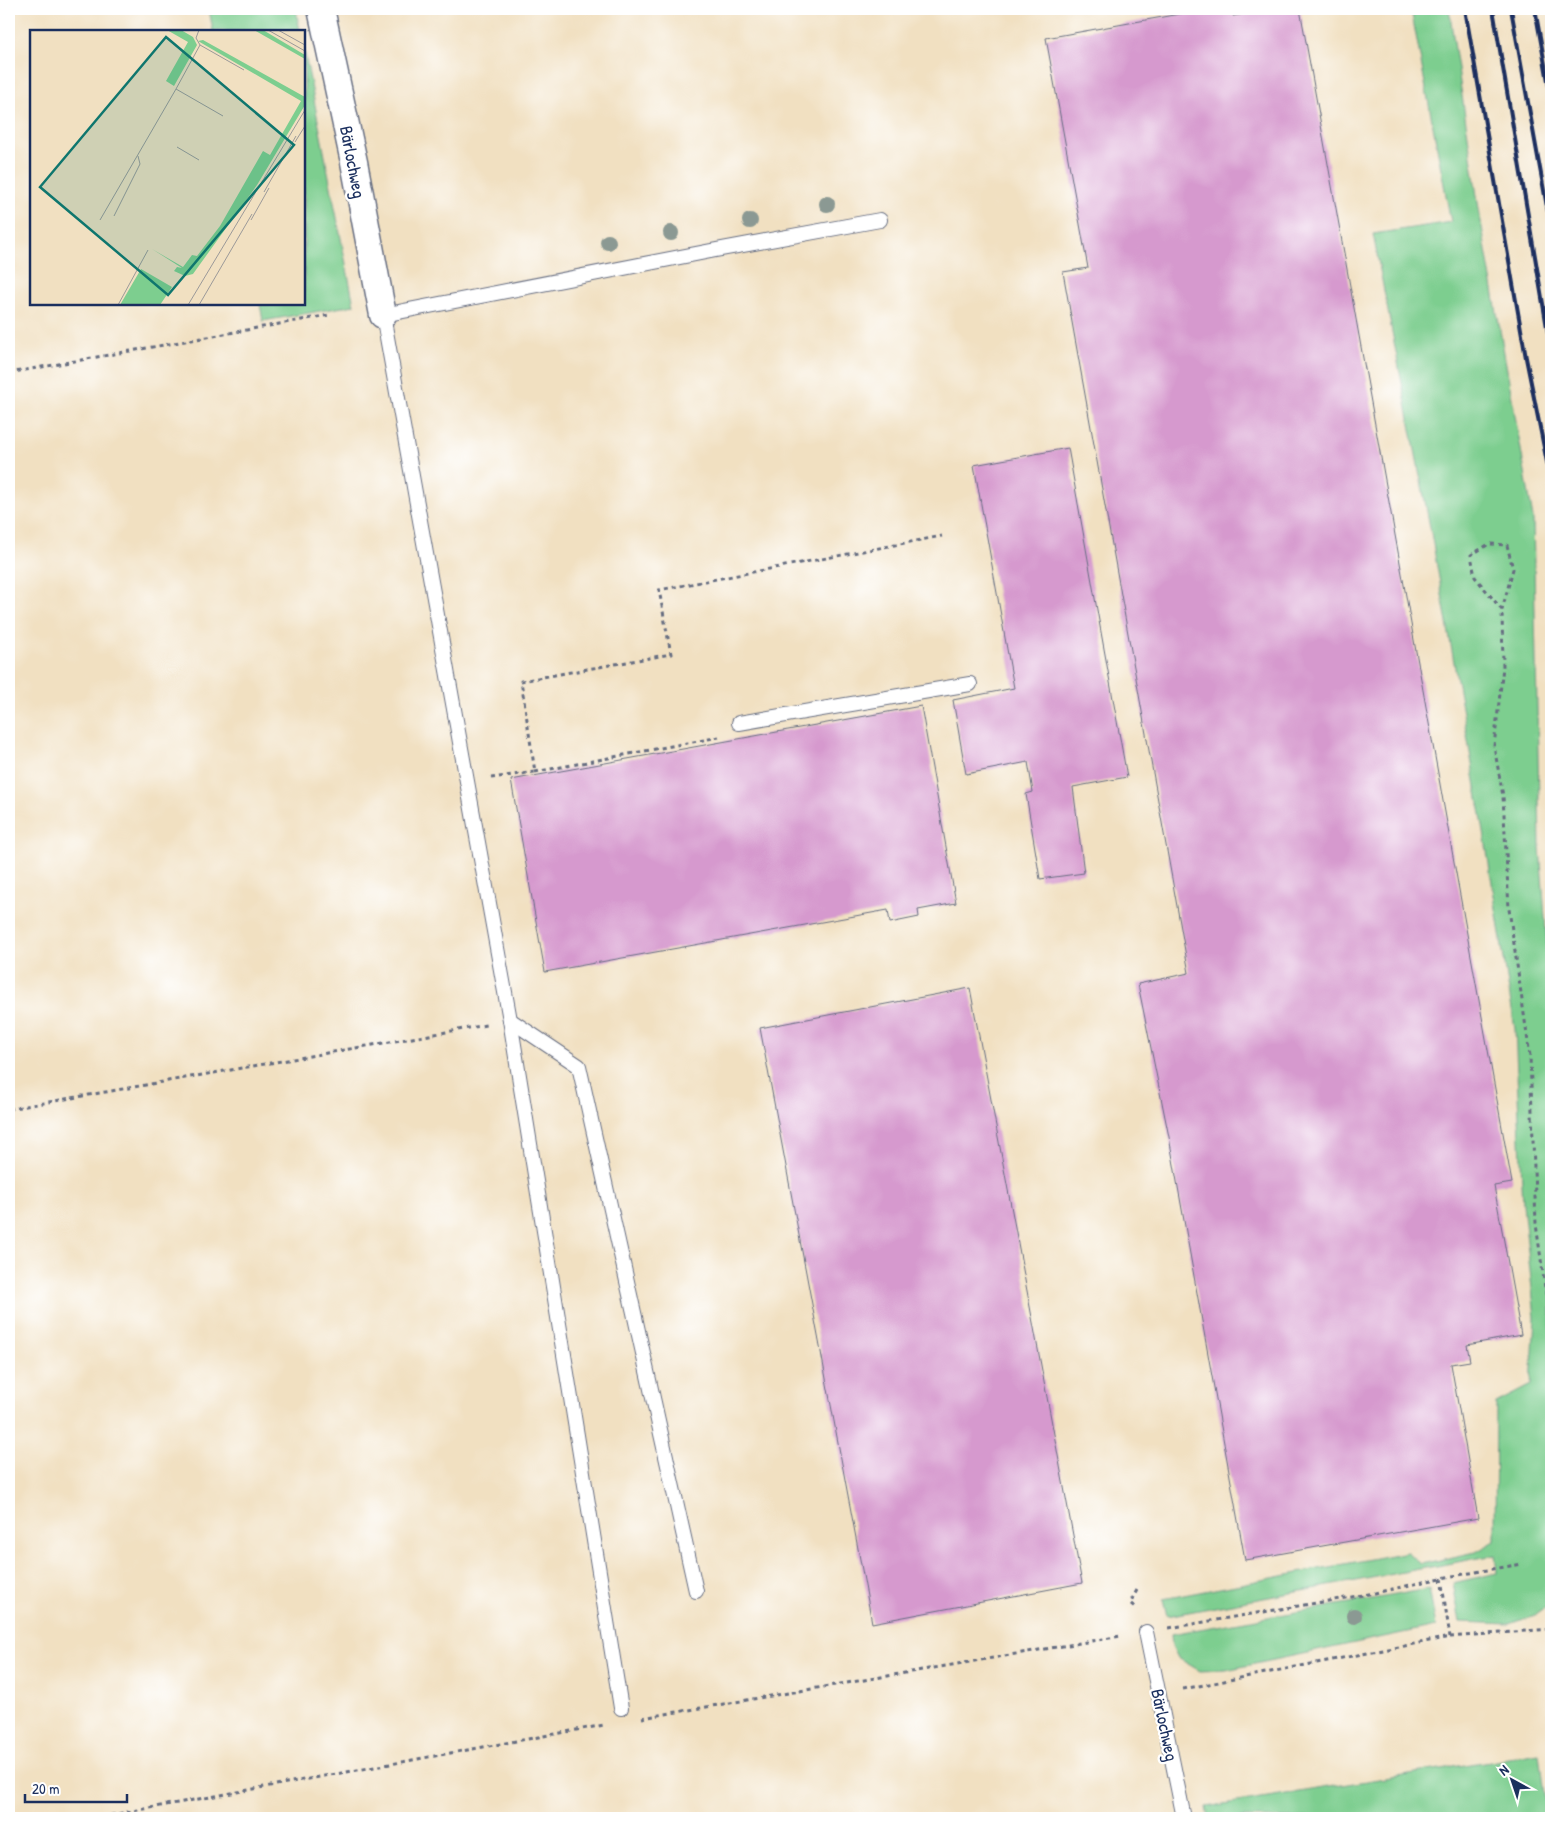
<svg xmlns="http://www.w3.org/2000/svg" width="1560" height="1827" viewBox="0 0 1560 1827" font-family="'Patrick Hand',sans-serif">
	<style>
		.green { fill: #7dce8f; stroke: #4c7e76 }
		.building { fill: #d699ce }
		.lines { fill: none; stroke-linecap: round; stroke-linejoin: round }
		.lane-casing { stroke: #666d81; stroke-width: 16 }
		.street-casing { stroke: #666d81; stroke-width: 29 }
		.path { stroke: #666d81; stroke-width: 3; stroke-dasharray: 4 4; stroke-linecap: butt }
		.lane { stroke: #fff; stroke-width: 14 }
		.street { stroke: #fff; stroke-width: 26 }
		.rail { stroke: #1b2f5e; stroke-width: 4 }
		.tree { fill: #8b9993 }
		.labels { text-anchor: middle; dominant-baseline: central; stroke-width: 4.5; stroke-linejoin: round; paint-order: stroke }
		.street-label { font-size: 18px; fill: #1b2f5e; stroke: #fff }
		.inset-road { fill: none; stroke: #9b9999; stroke-width: 1 }
		.view { fill: #0f766e; fill-opacity: 0.15; stroke: #0f766e; stroke-width: 2.5 }
		.inset-edge { fill: none; stroke: #1b2f5e; stroke-width: 2.5 }
	</style>
	<rect width="100%" height="100%" fill="#fff"/>
	<filter id="ink" filterUnits="userSpaceOnUse"><feTurbulence type="fractalNoise" baseFrequency=".02" numOctaves="2"/><feDisplacementMap in="SourceGraphic" scale="10" xChannelSelector="R" yChannelSelector="G"/><feConvolveMatrix kernelMatrix="1 2 1 2 8 2 1 2 1" color-interpolation-filters="sRGB"/></filter>
	<filter id="wash" filterUnits="userSpaceOnUse"><feTurbulence type="fractalNoise" baseFrequency=".0096" numOctaves="4" result="noise"/><feDisplacementMap in="SourceGraphic" scale="20" xChannelSelector="R" yChannelSelector="G"/><feGaussianBlur stdDeviation="1.12" result="paint"/><feColorMatrix in="noise" values="0 0 0 0 0 0 0 0 0 0 0 0 0 0 0 0 0 1.4 0 .05"/><feComposite in="paint" operator="in"/></filter>
	<g filter="url(#wash)">
		<rect width="100%" height="100%" fill="#f1e0c1"/>
		<g class="green">
			<path d="M209,9h87l4,22h-87z"/>
			<path d="M1411,9h38l31,207 53,302 7,329 11,155v602l-16,11 -26,9 -49,-2 -7,-39 44,-10 -2,-18 -328,61 -4,-17 244,-47 14,12 55,-12 19,-11 1,-138 35,-18 4,-68 -12,-112 -8,-176 -32,-203 -53,-299 -57,-293 78,-12z"/>
			<path d="M304,49l50,256 -91,16 -3,-17h44z"/>
			<path d="M1429,1589l7,37 -210,44 -26,1 -22,-13 -6,-12 -1,-12z"/>
			<path d="M1539,1753l8,65h-339l-2,-11z"/>
		</g>
		<g id="blocks">
			<g class="building">
				<path d="M1207,9h25l1,7 42,-7h25l212,1174 -18,3 27,149 -54,10 3,16 -19,3 27,154 -233,42 -76,-423 -31,-153 51,-11 -126,-701 25,-4 -42,-230z"/>
				<path d="M1068,448l59,329 -54,10 11,86 -44,6 -14,-85 7,-2 -5,-30 -62,12 -13,-74 61,-12 -40,-223z"/>
				<path d="M921,706l35,197 -38,7 1,7 -29,6 -2,-13 -343,62 -34,-192z"/>
				<path d="M970,988l112,595 -210,40 -112,-595z"/>
			</g>
		</g>
	</g>
	<g filter="url(#ink)">
		<use href="#blocks" fill-opacity="0" stroke="#666d81" stroke-width="1"/>
		<g class="lines">
			<defs>
				<g id="lane">
					<path d="M739,723l231,-39"/>
					<path d="M510,1020l69,46 117,525"/>
					<path d="M1146,1632l38,186"/>
					<path d="M621,1708l-111,-688 -127,-705 333,-65 164,-30"/>
				</g>
				<path id="street" d="M321,9l33,153 29,153"/>
			</defs>
			<use href="#lane" class="lane-casing"/>
			<use href="#street" class="street-casing"/>
			<g class="path">
				<path d="M9,373l320,-58"/>
				<path d="M1502,610l-27,-33 -4,-22 18,-11 18,1 6,24 -11,41 1,57 -9,79 9,50 6,113 21,147 6,168 15,106"/>
				<path d="M535,772l184,-35"/>
				<path d="M491,778l44,-6 -14,-91 150,-27 -12,-64 283,-54"/>
				<path d="M9,1109l477,-84"/>
				<path d="M1441,1578l9,59"/>
				<path d="M1137,1590l-7,13 7,6"/>
				<path d="M1169,1628l206,-35 66,-15 81,-14"/>
				<path d="M1183,1689l267,-52 101,-8"/>
				<path d="M642,1718l479,-82"/>
				<path d="M95,1818l509,-93"/>
			</g>
			<use href="#lane" class="lane"/>
			<use href="#street" class="street"/>
			<g class="rail">
				<path d="M1465,9l61,349 25,124"/>
				<path d="M1493,9l58,342"/>
				<path d="M1511,9l40,220"/>
				<path d="M1535,9l16,89"/>
			</g>
		</g>
		<g class="tree">
			<circle cx="827" cy="204" r="8"/>
			<circle cx="750" cy="221" r="8"/>
			<circle cx="671" cy="233" r="8"/>
			<circle cx="608" cy="242" r="8"/>
			<circle cx="1354" cy="1616" r="8"/>
		</g>
	</g>
	<g class="labels">
		<g class="street-label">
			<text transform="translate(353 162) rotate(79)">Bärlochweg</text>
			<text transform="translate(1165 1725) rotate(78)">Bärlochweg</text>
		</g>
	</g>
	<g transform="translate(30 30)">
		<rect width="275" height="275" fill="#f1e0c1"/>
		<path d="M137,0h14l12,7 4,8 -23,41 -8,-5 22,-39zM224,0h9l42,25v4zM173,10l102,57v8l-48,80 -64,89 -8,2 -11,-5 3,-4 5,1 -30,-19 31,18 9,-12 5,1 23,-30 43,-75 7,4 31,-54 -103,-60zM111,239l31,18 -12,18h-40z" fill="#7dce8f"/>
		<path class="inset-road" d="M238,0l37,21M248,0l27,15M170,15l44,25M146,59l24,-44 -4,-7 3,-8M265,112l10,-16M147,117l22,13M234,162l32,-56M84,186l26,-52 -2,-8M70,190l76,-131 47,27M221,190l18,-32M88,275l30,-55M158,275l117,-195M169,275l53,-91"/>
		<path class="view" d="M136,7l128,108 -126,150 -128,-108z"/>
		<rect width="275" height="275" class="inset-edge"/>
	</g>
	<rect width="1560" height="1827" fill="none" stroke="#fff" stroke-width="30"/>
	<g transform="translate(1512 1780) rotate(320)" stroke="#ffffff" stroke-width="4" paint-order="stroke">
	<path d="M0-4L9 19L0 12L-9 19Z" fill="#1b2f5e"/>
	<text y="-8" font-size="14" font-weight="bold" text-anchor="middle" fill="#1b2f5e">N</text>
	</g>
	<path d="M25 1794v8h102v-8" fill="none" stroke="#1b2f5e" stroke-width="2.5"/>
	<text x="32" y="1794" font-size="15" fill="#1b2f5e" stroke="#ffffff" stroke-width="4" paint-order="stroke">20 m</text>
</svg>
